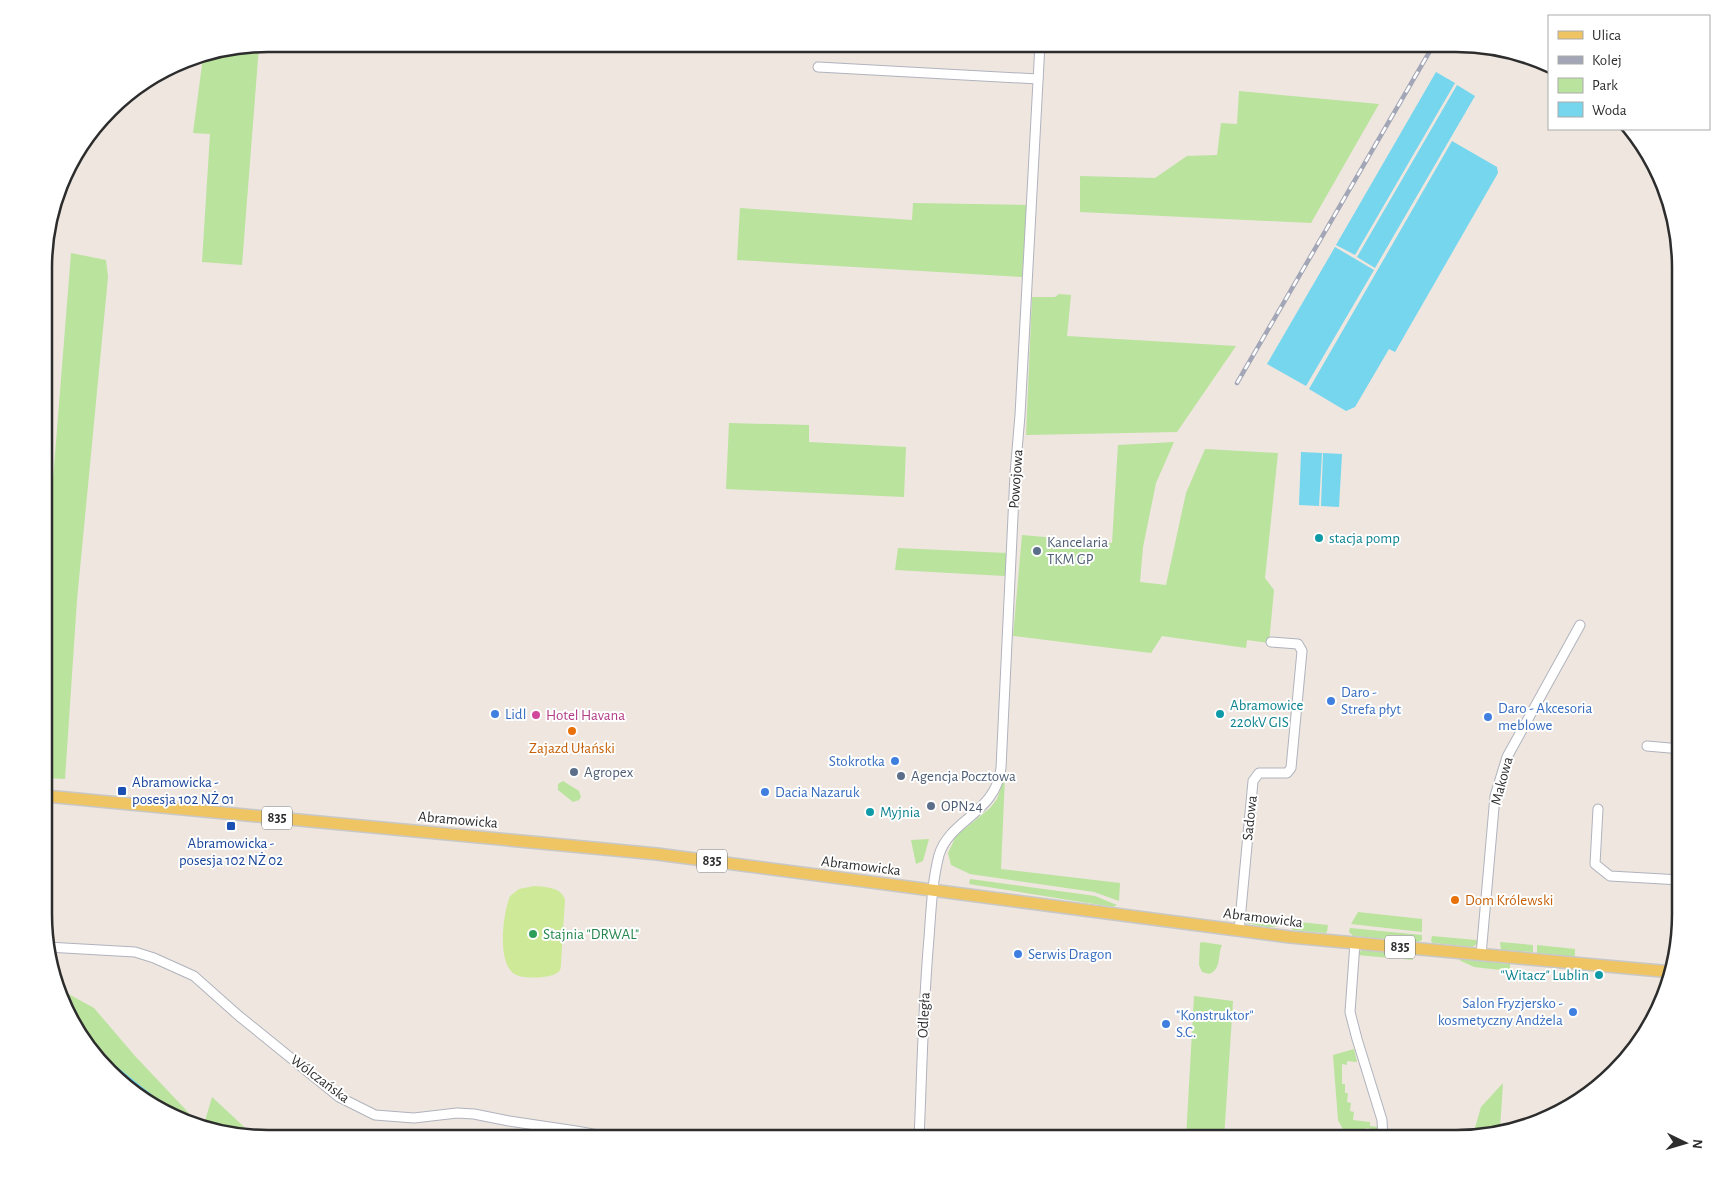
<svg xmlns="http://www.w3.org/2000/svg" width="1725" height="1183" viewBox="0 0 1725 1183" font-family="'Alegreya Sans',sans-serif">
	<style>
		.green { fill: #bae39d }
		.pitch { fill: #ceea99 }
		.water { fill: #75d6ed }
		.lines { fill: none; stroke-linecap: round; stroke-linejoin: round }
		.stream { stroke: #75d6ed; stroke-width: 2.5 }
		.minor-casing { stroke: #b0b3bd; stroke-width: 11 }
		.major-casing { stroke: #c8c8c8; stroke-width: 14 }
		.minor { stroke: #fff; stroke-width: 9 }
		.major { stroke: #efc463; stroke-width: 11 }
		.rail-casing { stroke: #a2a6b6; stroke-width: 4.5 }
		.rail { stroke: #fff; stroke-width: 2.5; stroke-dasharray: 8; stroke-linecap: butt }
		.culture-dot { fill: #0f9aa8; stroke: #fff; stroke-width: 2 }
		.service-dot { fill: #5c6f8a; stroke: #fff; stroke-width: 2 }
		.shop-dot { fill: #3f7fe0; stroke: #fff; stroke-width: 2 }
		.hotel-dot { fill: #d1479c; stroke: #fff; stroke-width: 2 }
		.food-dot { fill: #e8710a; stroke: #fff; stroke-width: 2 }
		.transit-dot { fill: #1a4fb4; stroke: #fff; stroke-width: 2 }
		.leisure-dot { fill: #2e9e5b; stroke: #fff; stroke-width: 2 }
		.labels { text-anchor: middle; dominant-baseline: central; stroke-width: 4; stroke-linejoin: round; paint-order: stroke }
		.shield { fill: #fff; stroke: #6c6c6c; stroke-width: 1 }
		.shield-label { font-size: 14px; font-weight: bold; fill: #2d2d2d }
		.street-label { font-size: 15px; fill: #2d2d2d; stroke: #fff }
		.culture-label { font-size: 15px; fill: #0d838f; stroke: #fff; text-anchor: start }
		.service-label { font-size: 15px; fill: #4e5e75; stroke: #fff; text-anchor: start }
		.shop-label { font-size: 15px; fill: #366cbe; stroke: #fff; text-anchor: start }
		.hotel-label { font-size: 15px; fill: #b23c85; stroke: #fff; text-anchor: start }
		.food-label { font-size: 15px; fill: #c56008; stroke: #fff }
		.transit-label { font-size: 15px; fill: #164399; stroke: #fff; text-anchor: start }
		.leisure-label { font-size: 15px; fill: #27864d; stroke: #fff; text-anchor: start }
		.rim { fill: none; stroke: #2d2d2d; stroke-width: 2.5 }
	</style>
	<rect width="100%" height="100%" fill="#eee6df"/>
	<g class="green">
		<path d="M259,46l-17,219 -40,-3 8,-128 -17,-1 10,-76z"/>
		<path d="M1239,91l140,13 -68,119 -231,-11v-36l75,2 32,-22 30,-1 4,-32 16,1z"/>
		<path d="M913,203l114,2 -5,72 -285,-17 3,-52 172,12z"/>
		<path d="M56,205l-5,67 -5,-1v-32z"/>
		<path d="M71,253l35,7 2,17 -31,323 -12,179 -19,-1v-210z"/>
		<path d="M1059,294l12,1 -4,41 169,10 -59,86 -151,3 6,-138h23z"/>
		<path d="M729,423l80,2v17l97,5 -2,50 -178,-8z"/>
		<path d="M1174,442l-18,41 -13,64 -3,35 26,3 20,-92 19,-44 73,4 -13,125 9,12 -5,53 -22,-3 -1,8 -84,-12 -11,17 -138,-17 9,-101 90,8 6,-98z"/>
		<path d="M898,548l109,5 -2,23 -110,-6z"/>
		<path d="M1005,776l-4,93 119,14 -1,18 -25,-9 -124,-18 -19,-9 -3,-12 8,-17 34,-28 7,-9z"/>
		<path d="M563,781l16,10 2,6 -2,3 -6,2 -15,-12v-6z"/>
		<path d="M929,839l-6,22 -7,3 -5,-24z"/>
		<path d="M970,879l111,15 14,2 22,9 -4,2 -144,-23z"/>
		<path d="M1358,912l64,7v13l-71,-8z"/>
		<path d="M1252,917l33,4c-8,11 -27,4 -39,2l-1,-3z"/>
		<path d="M1290,921l38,4 -1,7 -2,1 -32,-3 -2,-3z"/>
		<path d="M1350,928l72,7v5l-4,2 -65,-6 -4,-4z"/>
		<path d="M1432,936l44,4 2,1 -1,3 -5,3 -39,-4 -2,-2z"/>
		<path d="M1202,942l20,3c-5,11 0,24 -13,29l-7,-2 -3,-7 1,-22z"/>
		<path d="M1500,942l33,3v7l-32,-2z"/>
		<path d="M1537,945l38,4v6l-2,2 -36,-4z"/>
		<path d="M1362,950l50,5 1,5 -56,-5z"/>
		<path d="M1460,959l50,5v7l-36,-4 -15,-7z"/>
		<path d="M61,990l33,18 41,48 68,72 9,-31 45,42 -61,-12 -64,-34 -58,-66z"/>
		<path d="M1194,996l39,5 -9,138h-38z"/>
		<path d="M1354,1049l3,13 -10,-1v4l-5,-1v20h3v9h3l-1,9 4,1 -1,8 4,1 -1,8 17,2v4l8,1v3l-12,-2 -12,11h-6l-10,-19 -5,-65z"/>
		<path d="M1503,1083l-3,46 -27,6 8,-28z"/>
	</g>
	<path class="pitch" d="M534,886c11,1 28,1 31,14l-4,63c0,2 0,5 -1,7 -4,9 -40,10 -47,3 -16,-14 -10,-59 -3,-77l9,-7z"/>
	<g class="water">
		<path d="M1436,72l19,11 -100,172 -19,-10z"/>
		<path d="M1457,85l18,11 -100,172 -18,-11z"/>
		<path d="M1452,141l45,26 1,6 -103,179 -6,-3 -34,58 -9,4 -37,-22z"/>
		<path d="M1335,247l39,23 -68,116 -39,-22z"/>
		<path d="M1301,452l21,1 -3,53 -20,-1z"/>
		<path d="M1323,453l19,1 -3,53 -18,-1z"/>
	</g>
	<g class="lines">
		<path class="stream" d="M93,1049l86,69"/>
		<defs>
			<g id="minor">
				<path d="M818,67l220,12"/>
				<path d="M1647,746l34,3"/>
				<path d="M1598,809l-3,55 15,12 71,4"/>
				<path d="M1239,931l14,-150 6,-8h28l4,-5 11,-117 -4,-7 -27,-2"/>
				<path d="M1355,943l-5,69 7,27 25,81 1,19"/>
				<path d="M47,947l88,5 19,6 40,18 45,40 100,81 36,18 39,3 43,-5 17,1 35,7 67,10 45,8"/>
				<path d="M1481,955l14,-159 12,-39 73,-132"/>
				<path d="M919,1139c3,-67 4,-134 10,-201 2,-27 3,-56 10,-83 11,-36 57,-42 62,-87l14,-294 5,-59 20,-371"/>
			</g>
			<path id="major" d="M46,796l611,58 633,83 382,35"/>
		</defs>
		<use href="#minor" class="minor-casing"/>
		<use href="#major" class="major-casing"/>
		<use href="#minor" class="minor"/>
		<use href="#major" class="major"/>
		<defs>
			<path id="rail" d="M1237,383l197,-339"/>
		</defs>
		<use href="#rail" class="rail-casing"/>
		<use href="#rail" class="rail"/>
	</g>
	<g class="culture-dot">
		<circle cx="1319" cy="538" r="5"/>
		<circle cx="1220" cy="714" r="5"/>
		<circle cx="870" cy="812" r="5"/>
		<circle cx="1599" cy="975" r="5"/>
	</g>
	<g class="service-dot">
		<circle cx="1037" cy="551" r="5"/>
		<circle cx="574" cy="772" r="5"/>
		<circle cx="901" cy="776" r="5"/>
		<circle cx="931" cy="806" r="5"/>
	</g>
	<g class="shop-dot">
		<circle cx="1331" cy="701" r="5"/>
		<circle cx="495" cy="714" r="5"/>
		<circle cx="1488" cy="717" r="5"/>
		<circle cx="895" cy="761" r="5"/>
		<circle cx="765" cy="792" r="5"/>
		<circle cx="1018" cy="954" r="5"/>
		<circle cx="1573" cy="1012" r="5"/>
		<circle cx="1166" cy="1024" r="5"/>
	</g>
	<circle class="hotel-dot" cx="536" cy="715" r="5"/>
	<g class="food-dot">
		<circle cx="572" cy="731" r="5"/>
		<circle cx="1455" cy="900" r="5"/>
	</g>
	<g class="transit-dot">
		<rect x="117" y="786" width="10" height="10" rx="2.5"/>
		<rect x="226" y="821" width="10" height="10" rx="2.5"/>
	</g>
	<circle class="leisure-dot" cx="533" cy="934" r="5"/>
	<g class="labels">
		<g class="shield">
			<rect x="262" y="806.5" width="30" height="23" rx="4"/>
			<rect x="697" y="849.5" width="30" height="23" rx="4"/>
			<rect x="1385" y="935.5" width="30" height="23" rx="4"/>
		</g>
		<g class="shield-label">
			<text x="277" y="818">835</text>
			<text x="712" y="861">835</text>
			<text x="1400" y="947">835</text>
		</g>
		<g class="street-label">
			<text transform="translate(1016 479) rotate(-86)">Powojowa</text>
			<text transform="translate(1502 781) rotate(-75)">Makowa</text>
			<text transform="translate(1250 818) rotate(-84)">Sadowa</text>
			<text transform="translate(458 820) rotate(5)">Abramowicka</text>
			<text transform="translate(861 866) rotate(7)">Abramowicka</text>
			<text transform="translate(1263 918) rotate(7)">Abramowicka</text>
			<text transform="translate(924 1015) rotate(-87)">Odległa</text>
			<text transform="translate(320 1079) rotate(37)">Wólczańska</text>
		</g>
		<g class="culture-label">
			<text x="1329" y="538">stacja pomp</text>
			<text x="1230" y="705">Abramowice<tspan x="1230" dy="17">220kV GIS</tspan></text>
			<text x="880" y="812">Myjnia</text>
			<text x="1589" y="975" text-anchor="end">"Witacz" Lublin</text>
		</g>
		<g class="service-label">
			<text x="1047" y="542">Kancelaria<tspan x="1047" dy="17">TKM GP</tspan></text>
			<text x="584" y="772">Agropex</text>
			<text x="911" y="776">Agencja Pocztowa</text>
			<text x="941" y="806">OPN24</text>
		</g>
		<g class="shop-label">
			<text x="1341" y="692">Daro -<tspan x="1341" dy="17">Strefa płyt</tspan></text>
			<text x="1498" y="708">Daro - Akcesoria<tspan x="1498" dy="17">meblowe</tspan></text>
			<text x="505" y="714">Lidl</text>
			<text x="885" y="761" text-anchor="end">Stokrotka</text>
			<text x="775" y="792">Dacia Nazaruk</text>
			<text x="1028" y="954">Serwis Dragon</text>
			<text x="1563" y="1003" text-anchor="end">Salon Fryzjersko -<tspan x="1563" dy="17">kosmetyczny Andżela</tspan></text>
			<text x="1176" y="1015">"Konstruktor"<tspan x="1176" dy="17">S.C.</tspan></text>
		</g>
		<g class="hotel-label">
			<text x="546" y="715">Hotel Havana</text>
		</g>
		<g class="food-label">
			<text x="572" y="748">Zajazd Ułański</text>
			<text x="1465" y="900" text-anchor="start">Dom Królewski</text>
		</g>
		<g class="transit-label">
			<text x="132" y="782">Abramowicka -<tspan x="132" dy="17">posesja 102 NŻ 01</tspan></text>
			<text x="231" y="843" text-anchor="middle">Abramowicka -<tspan x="231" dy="17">posesja 102 NŻ 02</tspan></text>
		</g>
		<g class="leisure-label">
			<text x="543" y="934">Stajnia "DRWAL"</text>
		</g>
	</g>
	<path d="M0 0H1725V1183H0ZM268 52H1456A216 216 0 0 1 1672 268V914A216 216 0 0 1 1456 1130H268A216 216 0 0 1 52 914V268A216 216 0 0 1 268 52Z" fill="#fff" fill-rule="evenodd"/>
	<path class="rim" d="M268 52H1456A216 216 0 0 1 1672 268V914A216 216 0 0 1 1456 1130H268A216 216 0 0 1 52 914V268A216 216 0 0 1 268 52Z"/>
	<rect x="1548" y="15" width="162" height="115" fill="#ffffff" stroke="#ababab"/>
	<rect x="1558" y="31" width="25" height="8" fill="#efc463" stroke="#ababab"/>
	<text x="1592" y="40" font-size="15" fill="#2d2d2d">Ulica</text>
	<rect x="1558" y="56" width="25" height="8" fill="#a2a6b6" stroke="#ababab"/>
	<text x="1592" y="65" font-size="15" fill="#2d2d2d">Kolej</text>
	<rect x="1558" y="78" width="25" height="15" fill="#bae39d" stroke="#ababab"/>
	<text x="1592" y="90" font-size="15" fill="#2d2d2d">Park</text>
	<rect x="1558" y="102" width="25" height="15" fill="#75d6ed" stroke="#ababab"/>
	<text x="1592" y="115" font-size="15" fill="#2d2d2d">Woda</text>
	<g transform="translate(1685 1143) rotate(95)" stroke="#ffffff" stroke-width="4" paint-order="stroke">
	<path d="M0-4L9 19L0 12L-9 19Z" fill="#2d2d2d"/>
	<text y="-8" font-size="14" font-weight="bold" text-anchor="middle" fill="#2d2d2d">N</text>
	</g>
</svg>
